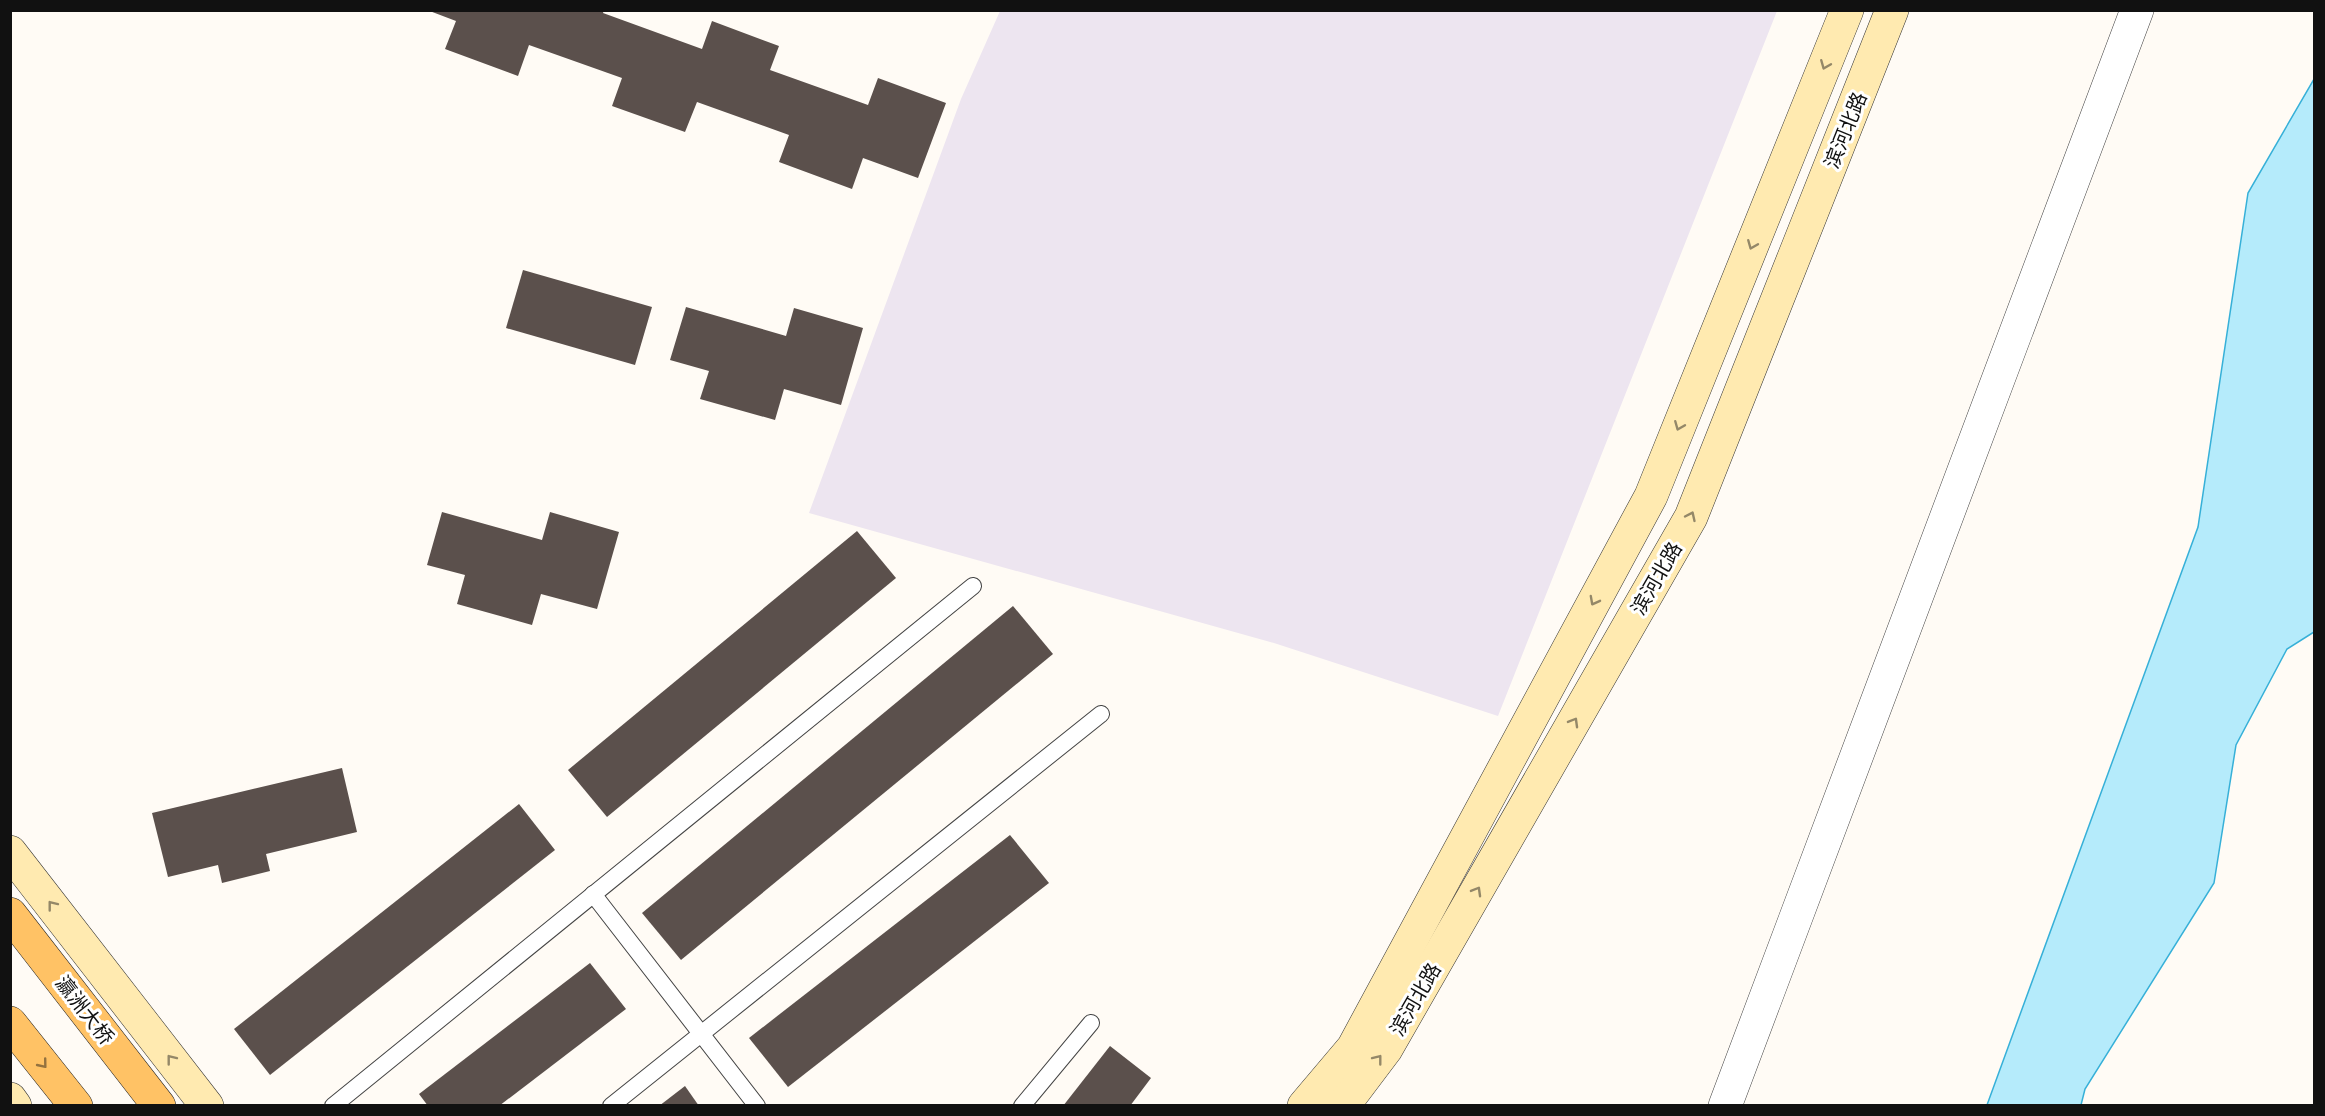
<svg xmlns="http://www.w3.org/2000/svg" width="2325" height="1116" viewBox="0 0 2325 1116" font-family="'IBM Plex Serif','Noto Sans SC',serif">
	<style>
		.industrial { fill: #ede5f0 }
		.water { fill: #b5ebfb; stroke: #36b0d8; stroke-width: 1.5 }
		.building { fill: #5b504c }
		.lines { fill: none; stroke-linecap: round; stroke-linejoin: round }
		.lane-casing { stroke: #444; stroke-width: 18 }
		.street-casing { stroke: #444; stroke-width: 34 }
		.secondary-casing { stroke: #333; stroke-width: 34 }
		.primary-casing { stroke: #222; stroke-width: 34 }
		.lane { stroke: #fff; stroke-width: 16 }
		.street { stroke: #fff; stroke-width: 33 }
		.secondary { stroke: #ffeab0; stroke-width: 33 }
		.primary { stroke: #ffc265; stroke-width: 33 }
		.oneway { stroke: #948868 }
		.oneway2 { stroke: #94723f }
		.labels { text-anchor: middle; dominant-baseline: central; stroke-width: 6; stroke-linejoin: round; paint-order: stroke }
		.street-label { font-size: 20px; fill: #111; stroke: #fff }
	</style>
	<rect width="100%" height="100%" fill="#fffbf5"/>
	<path class="industrial" d="M1000,11h777l-279,705 -224,-73 -465,-130 152,-414z"/>
	<path class="water" d="M2314,79v553l-27,17 -51,96 -22,138 -129,206 -4,16h-94l211,-578 50,-334z"/>
	<g class="building">
		<path d="M427,10h177l-1,3 99,36 10,-28 67,25 -9,24 98,35 10,-27 68,25 -28,75 -55,-20 -11,31 -73,-27 10,-27 -92,-33 -12,30 -73,-26 10,-28 -93,-33 -11,31 -73,-27 11,-28z"/>
		<path d="M523,270l129,37 -17,58 -129,-37z"/>
		<path d="M686,307l100,29 8,-28 69,20 -22,77 -57,-16 -9,31 -75,-21 9,-28 -39,-11z"/>
		<path d="M442,512l100,28 8,-28 69,20 -22,77 -56,-15 -9,31 -75,-21 8,-29 -38,-10z"/>
		<path d="M857,531l39,47 -289,239 -39,-47z"/>
		<path d="M1013,606l40,48 -372,306 -39,-47z"/>
		<path d="M342,768l15,64 -91,22 4,17 -48,12 -4,-18 -50,12 -16,-64z"/>
		<path d="M519,804l36,46 -285,225 -36,-46z"/>
		<path d="M1010,835l39,48 -261,204 -39,-49z"/>
		<path d="M590,963l36,46 -127,97h-71l-9,-12z"/>
		<path d="M1110,1046l41,32 -21,28h-67z"/>
		<path d="M685,1086l14,20h-40z"/>
	</g>
	<g class="lines">
		<defs>
			<g id="lane">
				<path d="M593,894l164,212"/>
				<path d="M333,1106l640,-520"/>
				<path d="M611,1106l490,-392"/>
				<path d="M1022,1106l69,-83"/>
			</g>
			<path id="street" d="M1725,1106l412,-1096"/>
			<g id="secondary">
				<path d="M10,852l197,254"/>
				<path d="M10,1099l5,7"/>
				<path d="M1304,1106l49,-58 298,-552 196,-486"/>
				<path d="M1343,1106l43,-57 305,-532 201,-507"/>
			</g>
			<g id="primary">
				<path d="M10,914l149,192"/>
				<path d="M10,1023l66,83"/>
			</g>
		</defs>
		<use href="#lane" class="lane-casing"/>
		<use href="#street" class="street-casing"/>
		<use href="#secondary" class="secondary-casing"/>
		<use href="#primary" class="primary-casing"/>
		<use href="#lane" class="lane"/>
		<use href="#street" class="street"/>
		<use href="#secondary" class="secondary"/>
		<use href="#primary" class="primary"/>
	</g>
	<defs><path id="oneway-chevron" d="M-2-3.5L2.5 0L-2 3.5" fill="none" stroke-width="1.6" stroke-linecap="round" stroke-linejoin="round" transform="scale(1.5)"/></defs>
	<g class="oneway">
		<use href="#oneway-chevron" transform="translate(1825 65) rotate(112)"/>
		<use href="#oneway-chevron" transform="translate(1752 245) rotate(112)"/>
		<use href="#oneway-chevron" transform="translate(1679 426) rotate(112)"/>
		<use href="#oneway-chevron" transform="translate(1691 516) rotate(-65)"/>
		<use href="#oneway-chevron" transform="translate(1594 601) rotate(118)"/>
		<use href="#oneway-chevron" transform="translate(1574 722) rotate(-60)"/>
		<use href="#oneway-chevron" transform="translate(1477 891) rotate(-60)"/>
		<use href="#oneway-chevron" transform="translate(52 905) rotate(-128)"/>
		<use href="#oneway-chevron" transform="translate(171 1059) rotate(-128)"/>
		<use href="#oneway-chevron" transform="translate(1378 1059) rotate(-52)"/>
	</g>
	<use class="oneway2" href="#oneway-chevron" transform="translate(43 1064) rotate(51)"/>
	<g class="labels">
		<g class="street-label">
			<text transform="translate(1845 130) rotate(-68)">滨河北路</text>
			<text transform="translate(1656 578) rotate(-60)">滨河北路</text>
			<text transform="translate(1415 999) rotate(-60)">滨河北路</text>
			<text transform="translate(85 1010) rotate(52)">瀛洲大桥</text>
		</g>
	</g>
	<rect width="2325" height="1116" fill="none" stroke="#111111" stroke-width="24"/>
</svg>
